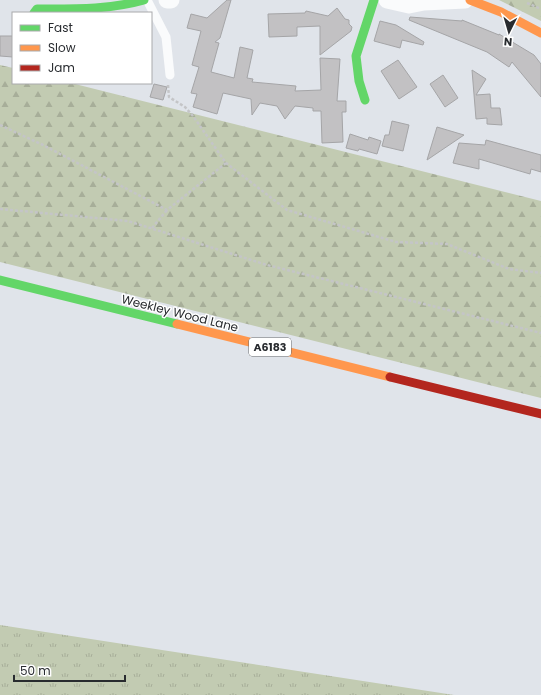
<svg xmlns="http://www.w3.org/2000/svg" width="541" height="695" viewBox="0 0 541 695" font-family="Poppins,sans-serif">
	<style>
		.grass { fill: url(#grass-tufts) }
		.forest { fill: url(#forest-firs) }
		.building { fill: #c2c1c3; stroke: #a5a5a7 }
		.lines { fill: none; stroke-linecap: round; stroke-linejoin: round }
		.path { stroke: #c4c5c7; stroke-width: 2.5; stroke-dasharray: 3 2; stroke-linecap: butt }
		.lane { stroke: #fafbfc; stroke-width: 9 }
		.street { stroke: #fafbfc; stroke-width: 17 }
		.fast { stroke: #63d668; stroke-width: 9 }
		.slow { stroke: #ff974d; stroke-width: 9 }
		.jam { stroke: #b3261e; stroke-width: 9 }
		.labels { text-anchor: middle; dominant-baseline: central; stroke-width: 3; stroke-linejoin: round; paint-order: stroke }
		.shield { fill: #fff; stroke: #686b6d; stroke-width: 1 }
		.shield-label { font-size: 11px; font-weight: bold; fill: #282b2f }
		.street-label { font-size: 12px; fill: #282b2f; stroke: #fff }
	</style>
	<defs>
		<pattern id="grass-tufts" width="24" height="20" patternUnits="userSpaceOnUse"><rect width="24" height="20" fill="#c2cbb2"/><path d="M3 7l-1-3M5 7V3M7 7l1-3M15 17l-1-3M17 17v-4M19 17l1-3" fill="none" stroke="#a7ae99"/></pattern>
		<pattern id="forest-firs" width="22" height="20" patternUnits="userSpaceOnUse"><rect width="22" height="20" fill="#c2cbb2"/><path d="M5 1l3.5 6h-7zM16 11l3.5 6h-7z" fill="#a7ae99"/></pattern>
	</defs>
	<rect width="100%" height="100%" fill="#e0e4ea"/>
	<path class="grass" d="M0,625l454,70h-454z"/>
	<g class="forest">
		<path d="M499,0h42v21z"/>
		<path d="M0,65l13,3v15h58l470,118v197l-541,-136z"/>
	</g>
	<g class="building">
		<path d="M227,0h4l-11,38 -5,4 4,1 -8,29 23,6 6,-31 13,3 -6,28 6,1 -1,3 44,4 -1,5 26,-1 -1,-32 20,1 -3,42h9v11h-4l1,30 -21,1 -1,-32h-8v-3l-18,-2 -10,13 -8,-13 -17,-3 -8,12 -1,-16 -28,-6 -6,21 -24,-7 4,-13 -6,-1 8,-26 -7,-2 9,-34 -14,-3 4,-14 16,4z"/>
		<path d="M337,8l8,11 4,1v4l3,3 -1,4 -31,24v-29l-23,1v9l-28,1 -1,-23 37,-1 1,-2 22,5z"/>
		<path d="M410,17l52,4v-1l37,15v-1l35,21 7,9v33l-29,-35 -3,5 -22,-15 -78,-32z"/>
		<path d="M380,21l16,4 28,17 -1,3 -21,-5 -2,8 -26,-7z"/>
		<path d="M0,36h13v21l-13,-1z"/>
		<path d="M398,60l19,27 -18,12 -18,-28z"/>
		<path d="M472,70l14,9 -10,16 14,-1 1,14h9l2,17 -15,-1v-6l-11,1z"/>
		<path d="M443,75l15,23 -13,9 -15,-23z"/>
		<path d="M154,84l13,3 -4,13 -13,-3z"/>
		<path d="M392,121l17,4 -6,26 -21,-5 3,-11h4z"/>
		<path d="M437,127l27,8 -37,25z"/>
		<path d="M350,134l18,6 1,-3 12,4 -4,13 -18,-5 -1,2 -12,-3z"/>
		<path d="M486,140l55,15v17l-10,-3 -1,5 -51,-15v10l-26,-6 6,-20 26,2z"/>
	</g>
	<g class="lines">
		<g class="path">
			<path d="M527,3l14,6"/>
			<path d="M168,85l1,12 16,10 8,9 33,47 61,47 109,32 51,2 62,25 32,4"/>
			<path d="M0,125l43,20 124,65 59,-47"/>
			<path d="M0,209l128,12 139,44 274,68"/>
			<path d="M152,228l15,-18"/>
		</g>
		<path class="lane" d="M147,0l19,37 4,38"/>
		<g class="street">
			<path d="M167,0h4"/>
			<path d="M387,0l22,5 15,-3 41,-2"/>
		</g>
		<g class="fast">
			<path d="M34,13l3,-4c36,0 72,1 107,-9"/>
			<path d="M365,100l-6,-19 -3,-25 18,-56"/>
			<path d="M0,280l177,44"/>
		</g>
		<g class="slow">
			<path d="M470,0l31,12 40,21"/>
			<path d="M177,324l213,53"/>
		</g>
		<path class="jam" d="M390,377l151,37"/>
	</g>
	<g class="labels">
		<rect class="shield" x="249" y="338" width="42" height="18" rx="3"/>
		<g class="shield-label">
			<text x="270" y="347">A6183</text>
		</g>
		<g class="street-label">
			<text transform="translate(180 313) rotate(14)">Weekley Wood Lane</text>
		</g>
	</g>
	<rect x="12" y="12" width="140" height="72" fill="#ffffff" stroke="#a9aaac"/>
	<rect x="20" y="25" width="20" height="6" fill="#63d668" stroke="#a9aaac"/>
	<text x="48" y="32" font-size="12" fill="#282b2f">Fast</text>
	<rect x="20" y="45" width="20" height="6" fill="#ff974d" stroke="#a9aaac"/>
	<text x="48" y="52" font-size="12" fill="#282b2f">Slow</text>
	<rect x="20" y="65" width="20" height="6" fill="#b3261e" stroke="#a9aaac"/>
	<text x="48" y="72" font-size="12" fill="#282b2f">Jam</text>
	<g transform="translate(509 32) rotate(185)" stroke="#ffffff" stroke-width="3" paint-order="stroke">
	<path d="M0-3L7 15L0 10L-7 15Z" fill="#282b2f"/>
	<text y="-6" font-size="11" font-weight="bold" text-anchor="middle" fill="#282b2f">N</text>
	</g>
	<path d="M14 675v6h111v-6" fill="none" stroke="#282b2f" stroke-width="2"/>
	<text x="20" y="675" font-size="12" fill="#282b2f" stroke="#ffffff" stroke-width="3" paint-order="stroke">50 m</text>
</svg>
